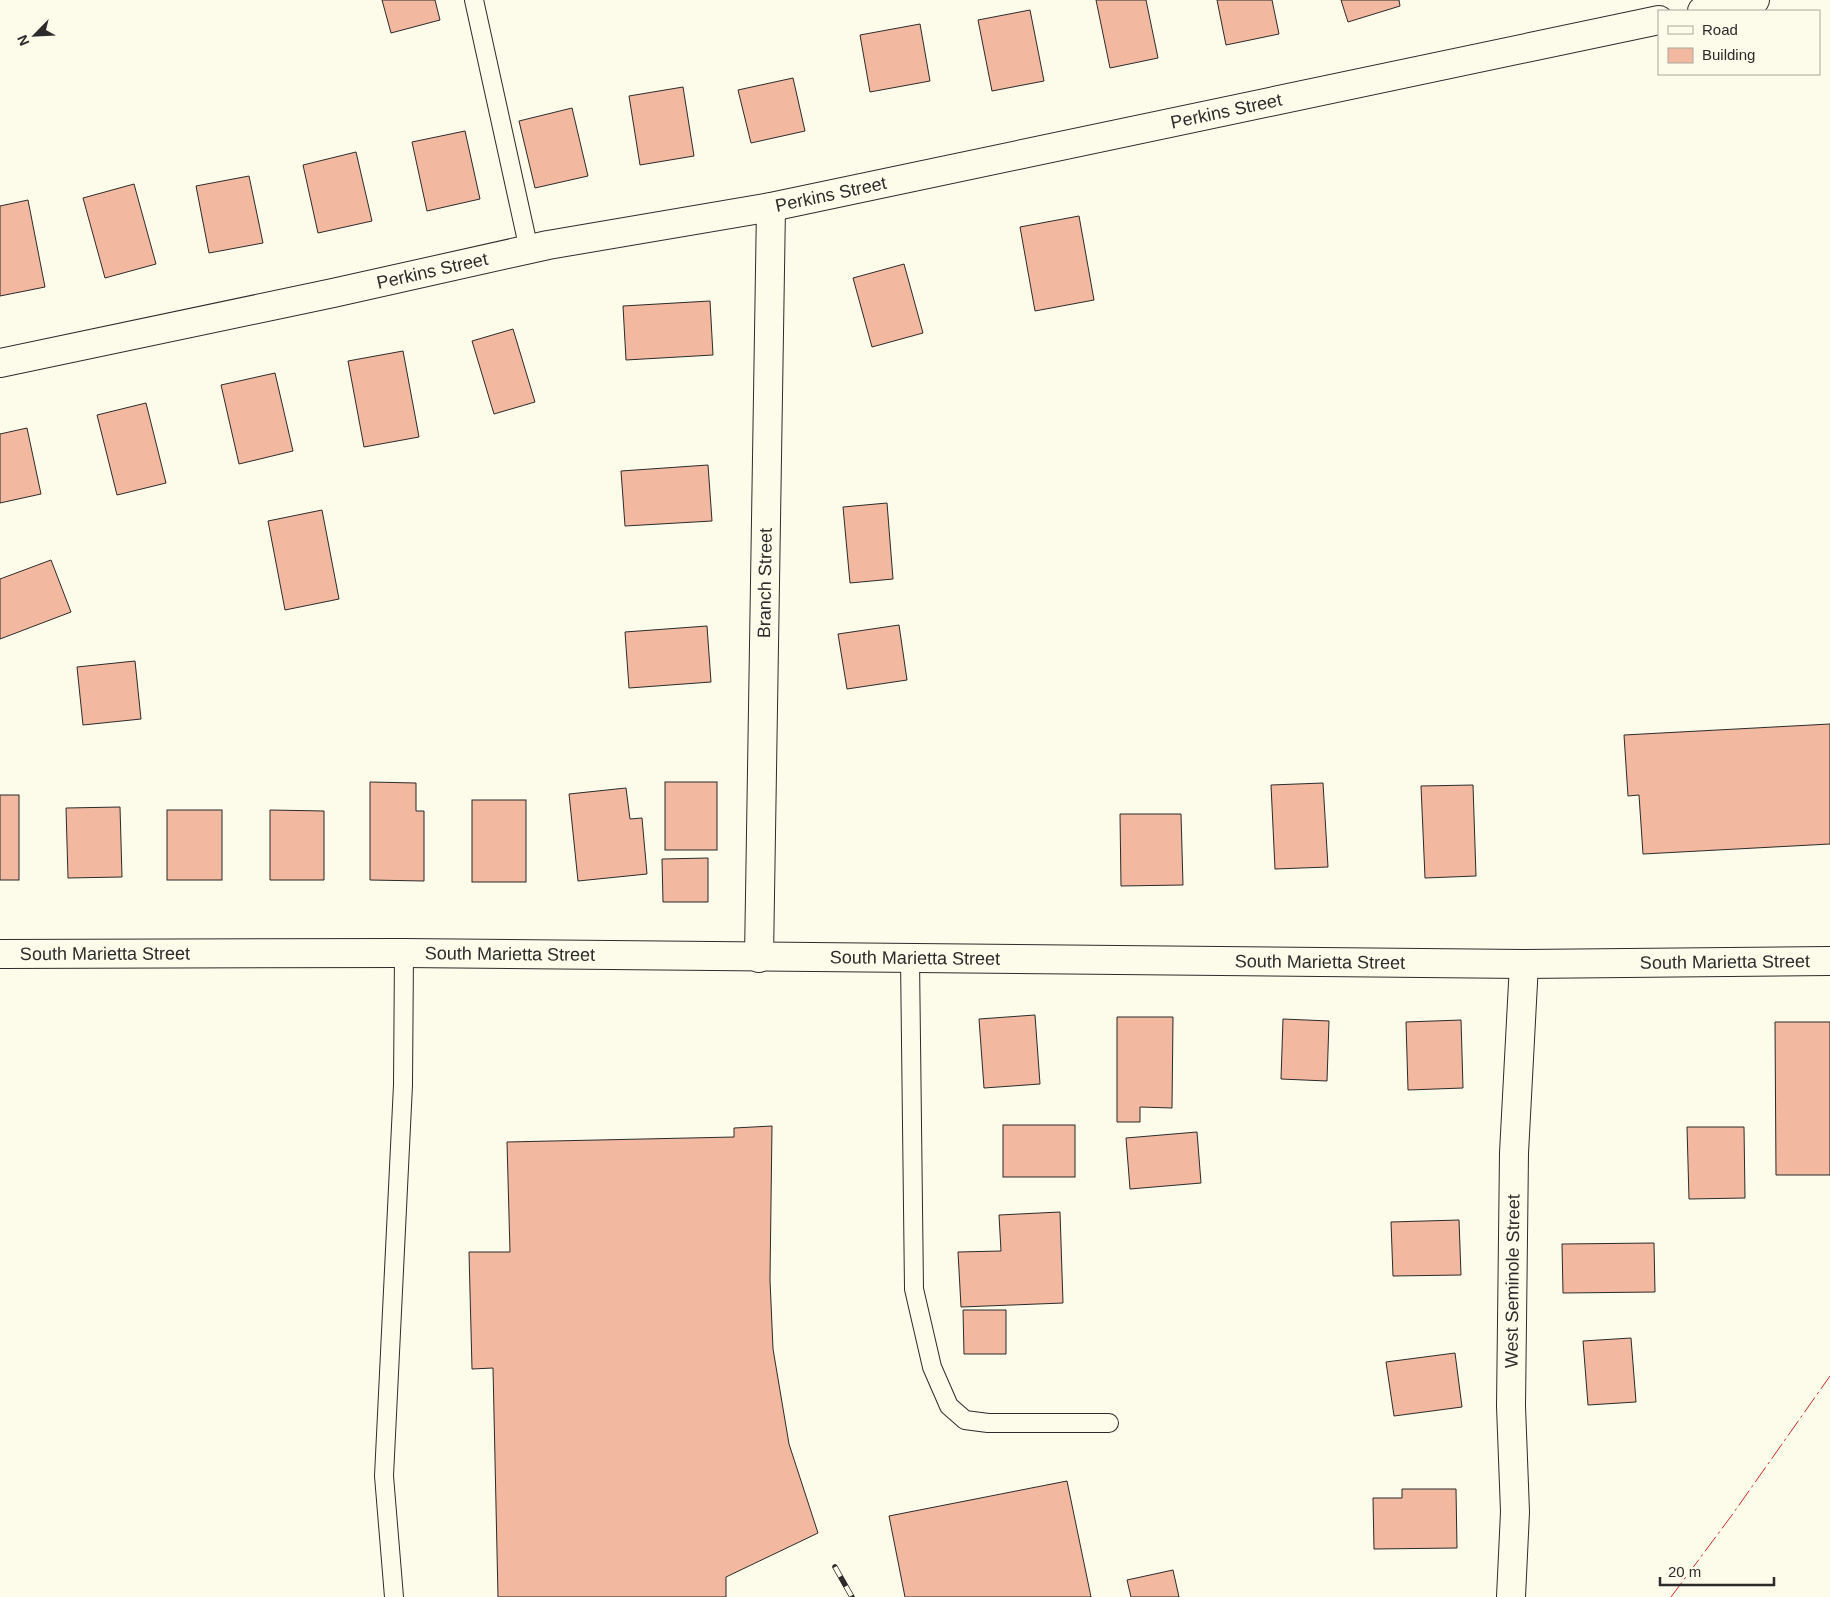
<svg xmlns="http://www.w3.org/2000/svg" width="1830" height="1597" viewBox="0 0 1830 1597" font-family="Arial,sans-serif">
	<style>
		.building { fill: #f2b8a0; stroke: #2b2b2b }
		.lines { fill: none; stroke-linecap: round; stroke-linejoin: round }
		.service-casing { stroke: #2b2b2b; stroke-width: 20 }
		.minor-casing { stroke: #2b2b2b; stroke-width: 30 }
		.service { stroke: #fdfbea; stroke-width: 18 }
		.minor { stroke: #fdfbea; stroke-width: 28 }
		.rail-casing { stroke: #2b2b2b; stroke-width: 5.5 }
		.rail { stroke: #fdfbea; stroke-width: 4; stroke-dasharray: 11; stroke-linecap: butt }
		.power { stroke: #c62828; stroke-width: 1; stroke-dasharray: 18 4 2.5 4; stroke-linecap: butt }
		.labels { text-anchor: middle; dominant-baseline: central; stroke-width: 4; stroke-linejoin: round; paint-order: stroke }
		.street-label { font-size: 18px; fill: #2b2b2b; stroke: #fdfbea }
	</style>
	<rect width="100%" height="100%" fill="#fdfbea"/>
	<g class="building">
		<path d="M382,0h53l5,20 -49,13z"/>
		<path d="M1096,0h50l12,58 -48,10z"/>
		<path d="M1217,0h55l7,34 -53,11z"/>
		<path d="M1341,0h58l1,6 -52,16z"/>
		<path d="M1030,10l14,71 -52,10 -14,-71z"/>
		<path d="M920,24l10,57 -60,11 -10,-57z"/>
		<path d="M793,78l12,53 -54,12 -13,-53z"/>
		<path d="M683,87l11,69 -54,9 -11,-69z"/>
		<path d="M572,108l16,68 -53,12 -16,-67z"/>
		<path d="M465,131l15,68 -53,12 -15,-69z"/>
		<path d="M356,152l16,69 -54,12 -15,-68z"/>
		<path d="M249,176l14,67 -54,10 -13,-67z"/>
		<path d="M134,184l22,80 -51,14 -22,-80z"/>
		<path d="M28,200l17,87 -45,9v-90z"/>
		<path d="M1079,216l15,84 -59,11 -15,-84z"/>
		<path d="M904,264l19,69 -51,14 -19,-69z"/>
		<path d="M710,301l3,54 -87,5 -3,-54z"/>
		<path d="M513,329l22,73 -41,12 -22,-73z"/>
		<path d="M403,351l16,86 -55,10 -16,-86z"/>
		<path d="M275,373l18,78 -54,13 -18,-79z"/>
		<path d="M146,403l20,80 -49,12 -20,-80z"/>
		<path d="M27,428l14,66 -41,9v-69z"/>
		<path d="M708,465l4,56 -87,5 -4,-55z"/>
		<path d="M887,503l6,76 -43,4 -7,-76z"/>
		<path d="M322,510l17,89 -54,11 -17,-89z"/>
		<path d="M51,560l20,52 -71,27v-60z"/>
		<path d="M899,625l8,55 -60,9 -9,-55z"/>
		<path d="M707,626l4,56 -82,6 -4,-56z"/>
		<path d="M135,661l6,58 -58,6 -6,-58z"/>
		<path d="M1830,724v120l-187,10 -4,-59 -11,1 -4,-61z"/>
		<path d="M370,782l46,1v28h8v70l-54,-1z"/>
		<rect x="665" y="782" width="52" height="68"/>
		<path d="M1323,783l5,84 -53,2 -4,-84z"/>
		<path d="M1473,785l3,91 -51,2 -4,-92z"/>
		<path d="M626,788l4,31 12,-1 5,56 -69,7 -9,-87z"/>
		<rect x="0" y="795" width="19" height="85"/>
		<rect x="472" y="800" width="54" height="82"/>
		<path d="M120,807l2,70 -54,1 -2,-70z"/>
		<rect x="167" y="810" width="55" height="70"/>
		<path d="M270,810l54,1v69h-54z"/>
		<path d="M1120,814h61l2,71 -62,1z"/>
		<path d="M708,858v44h-45l-1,-43z"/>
		<path d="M1035,1015l5,69 -56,4 -5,-69z"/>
		<path d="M1117,1017h56l-1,91 -32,-1v15h-23z"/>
		<path d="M1283,1019l46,2 -2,60 -46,-2z"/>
		<path d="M1461,1020l2,68 -55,2 -2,-68z"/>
		<path d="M1775,1022h55v153h-54z"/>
		<rect x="1003" y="1125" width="72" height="52"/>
		<path d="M772,1126l-2,154 3,69 16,95 29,89 -92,44v20h-228l-5,-229 -21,1 -3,-117h41l-3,-110 227,-5v-9z"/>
		<path d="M1687,1127h57l1,71 -56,1z"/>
		<path d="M1197,1132l4,51 -71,6 -4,-51z"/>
		<path d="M1060,1212l3,91 -102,4 -3,-55 43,-1 -2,-36z"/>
		<path d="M1459,1220l2,55 -68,1 -2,-54z"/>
		<path d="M1654,1243l1,49 -92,1 -1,-49z"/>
		<path d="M963,1310h43v44h-42z"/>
		<path d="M1631,1338l5,64 -48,3 -5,-64z"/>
		<path d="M1455,1353l7,54 -68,9 -8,-54z"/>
		<path d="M1067,1481l24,116h-186l-16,-81z"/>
		<path d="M1402,1489h54l1,59 -83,1 -1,-51h29z"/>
		<path d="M1173,1570l6,27h-48l-4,-17z"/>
	</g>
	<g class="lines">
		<defs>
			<g id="service">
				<path d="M474,0l55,250"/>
				<path d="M910,959l4,330 18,78 17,39 16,14 23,3h121"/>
				<path d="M394,1597l-10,-121 19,-391 1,-132"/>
			</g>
			<g id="minor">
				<path d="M1702,11l53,-11"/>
				<path id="s1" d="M0,363l333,-70 215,-48 223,-38 888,-187"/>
				<path id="s2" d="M0,954l404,-1 1120,11 306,-3"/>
				<path id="s3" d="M759,958l12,-751"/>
				<path id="s4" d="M1511,1597l4,-85 -4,-106 3,-253 10,-189"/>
			</g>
		</defs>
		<use href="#service" class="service-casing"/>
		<use href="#minor" class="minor-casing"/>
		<use href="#service" class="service"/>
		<use href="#minor" class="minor"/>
		<defs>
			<path id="rail" d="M835,1567l17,30"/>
		</defs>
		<use href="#rail" class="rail-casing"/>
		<use href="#rail" class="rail"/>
		<path class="power" d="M1671,1597l61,-82 98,-139"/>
	</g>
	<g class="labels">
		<g class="street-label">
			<text stroke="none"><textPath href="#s1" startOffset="1252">Perkins Street</textPath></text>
			<text stroke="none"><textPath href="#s1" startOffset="848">Perkins Street</textPath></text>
			<text stroke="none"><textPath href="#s1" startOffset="442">Perkins Street</textPath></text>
			<text stroke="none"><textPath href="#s3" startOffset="375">Branch Street</textPath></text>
			<text stroke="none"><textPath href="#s2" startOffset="105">South Marietta Street</textPath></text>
			<text stroke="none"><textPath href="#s2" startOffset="510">South Marietta Street</textPath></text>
			<text stroke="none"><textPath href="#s2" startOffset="915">South Marietta Street</textPath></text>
			<text stroke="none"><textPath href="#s2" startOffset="1725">South Marietta Street</textPath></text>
			<text stroke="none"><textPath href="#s2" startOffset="1320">South Marietta Street</textPath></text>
			<text stroke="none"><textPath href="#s4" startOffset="316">West Seminole Street</textPath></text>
		</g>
	</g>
	<rect x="1658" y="10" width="162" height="65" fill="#fdfbea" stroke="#a9a89e"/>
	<rect x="1668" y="26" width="25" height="8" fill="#fdfbea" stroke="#a9a89e"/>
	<text x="1702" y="35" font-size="15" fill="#2b2b2b">Road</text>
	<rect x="1668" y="48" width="25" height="15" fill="#f2b8a0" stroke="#a9a89e"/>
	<text x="1702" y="60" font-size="15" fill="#2b2b2b">Building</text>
	<g transform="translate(35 35) rotate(246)" stroke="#fdfbea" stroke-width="4" paint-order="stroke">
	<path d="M0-4L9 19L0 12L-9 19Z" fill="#2b2b2b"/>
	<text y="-8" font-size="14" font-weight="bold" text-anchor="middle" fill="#2b2b2b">N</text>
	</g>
	<path d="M1660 1577v8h114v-8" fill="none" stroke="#2b2b2b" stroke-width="2.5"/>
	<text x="1668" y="1577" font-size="15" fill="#2b2b2b" stroke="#fdfbea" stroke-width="4" paint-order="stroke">20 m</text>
</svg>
